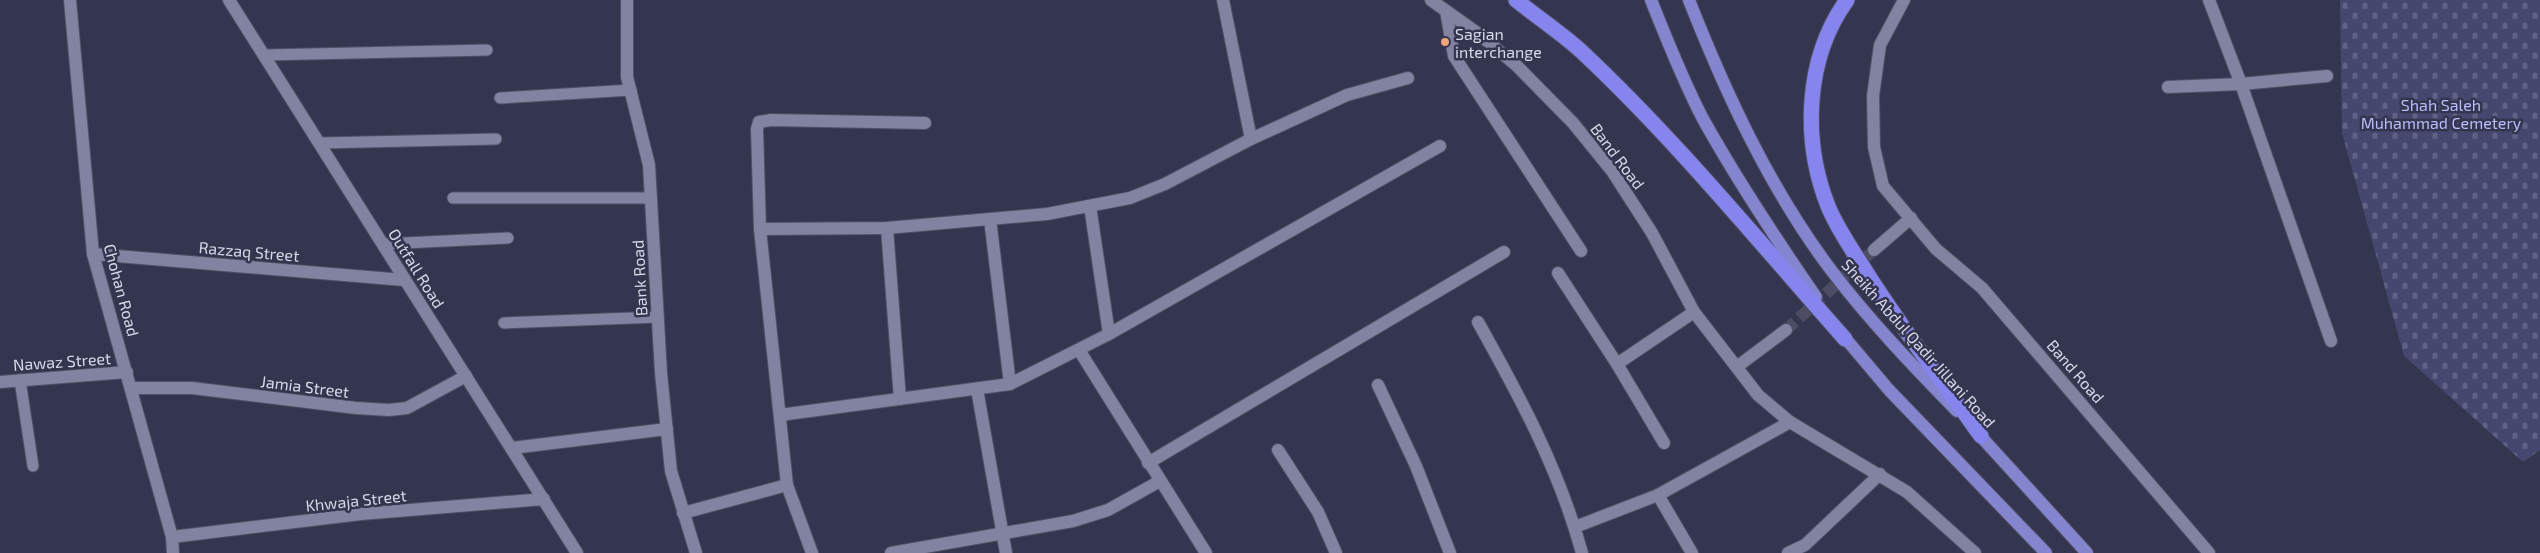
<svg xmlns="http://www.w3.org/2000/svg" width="2540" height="553" viewBox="0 0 2540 553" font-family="'Exo 2',sans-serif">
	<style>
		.cemetery { fill: url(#cemetery-stones) }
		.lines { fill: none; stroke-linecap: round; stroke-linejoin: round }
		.tertiary-tunnel { stroke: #4c4d65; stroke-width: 12; stroke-dasharray: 12 6; stroke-linecap: butt }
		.service-casing { stroke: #505166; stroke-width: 13 }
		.minor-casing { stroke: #505166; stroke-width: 14 }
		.tertiary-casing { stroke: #505166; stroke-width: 14 }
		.secondary-casing { stroke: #505166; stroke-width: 14 }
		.primary-casing { stroke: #505166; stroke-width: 14 }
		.motorway-casing { stroke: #505166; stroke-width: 17 }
		.service { stroke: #8183a0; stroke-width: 11 }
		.minor { stroke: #8183a0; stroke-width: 12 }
		.tertiary { stroke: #8183a0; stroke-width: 12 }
		.secondary { stroke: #8183a0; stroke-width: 12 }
		.primary { stroke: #8484cf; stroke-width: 12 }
		.motorway { stroke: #8685ee; stroke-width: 15 }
		.poi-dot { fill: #efa377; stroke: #34354e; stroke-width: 2 }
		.labels { text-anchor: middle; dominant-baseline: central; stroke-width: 5; stroke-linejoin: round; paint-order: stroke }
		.poi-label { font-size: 16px; fill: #d7d8e8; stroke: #34354e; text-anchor: start }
		.park-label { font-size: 16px; fill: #babdfd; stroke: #34354e }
		.street-label { font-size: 16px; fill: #d7d8e8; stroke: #34354e }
	</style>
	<defs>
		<pattern id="cemetery-stones" width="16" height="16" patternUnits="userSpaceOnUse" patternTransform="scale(1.25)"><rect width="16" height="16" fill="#46476f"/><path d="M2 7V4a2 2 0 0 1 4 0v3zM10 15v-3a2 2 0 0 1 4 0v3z" fill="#606184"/></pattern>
	</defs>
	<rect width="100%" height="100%" fill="#34354e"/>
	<path class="cemetery" d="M2340,0h200v450l-17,12 -119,-106 -62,-223z"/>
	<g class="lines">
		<path class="tertiary-tunnel" d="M1786,330l88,-80"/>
		<defs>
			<g id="service">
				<path d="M265,55l222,-5"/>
				<path d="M500,98l131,-8"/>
				<path d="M320,143l176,-4"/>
				<path d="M453,198h198"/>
				<path d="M383,244l125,-6"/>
				<path d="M504,323l154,-6"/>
				<path d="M20,380l13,86"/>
			</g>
			<g id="minor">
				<path d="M627,0v77l22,88 12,208 10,98 25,82"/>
				<path d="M1223,0l28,139"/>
				<path d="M2209,0l32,84 90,257"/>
				<path d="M1446,11l8,45 127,195"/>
				<path d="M2168,87l73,-3 86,-8"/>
				<path d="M1090,206l19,128"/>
				<path d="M990,219l20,165"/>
				<path d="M887,228l13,171"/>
				<path d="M760,229l127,-1 160,-14 83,-16 35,-14 86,-45 96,-44 61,-17"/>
				<path d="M93,254l311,26"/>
				<path d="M1558,273l59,91 47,79"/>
				<path d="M1478,322c42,75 81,147 104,231"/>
				<path d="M1079,350l127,203"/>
				<path d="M1617,364l77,-52"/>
				<path d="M0,382l127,-10"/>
				<path d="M1378,385l38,81 34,87"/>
				<path d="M132,388h60l164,20 33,2 18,-2 59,-32"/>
				<path d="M977,389l29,164"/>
				<path d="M780,415l230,-31 99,-50 331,-188"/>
				<path d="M512,448l155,-19"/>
				<path d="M1278,450l40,62 18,41"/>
				<path d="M1148,463l356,-211"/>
				<path d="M1658,495l34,58"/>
				<path d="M683,513l104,-28"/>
				<path d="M1575,527l83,-32 132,-73"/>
				<path d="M172,537l189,-23 183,-15"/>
				<path d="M812,553l-25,-68 -27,-256 -3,-100 2,-7 12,-2 154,3"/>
				<path d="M891,553l182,-32 35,-11 52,-29"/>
				<path d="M1788,553l17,-8 75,-71"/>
			</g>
			<g id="tertiary">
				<path d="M70,0l23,254 79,283 1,16"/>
				<path d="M229,0l348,553"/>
				<path d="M1874,250l37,-32"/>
				<path d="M1738,366l48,-36"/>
			</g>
			<g id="secondary">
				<path d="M1431,0l49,35 37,31 56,57 39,48 40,62 42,79 64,83 32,27 117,70 68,61"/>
				<path d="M1904,0l-24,45 -7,51 1,51 9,39 53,63 46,39 227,265"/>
			</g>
			<g id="primary">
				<path d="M1651,0c16,40 32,81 52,119 34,61 73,120 113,178"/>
				<path d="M1689,0c37,94 81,189 142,270 38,50 82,96 126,141"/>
				<path d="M1840,332l49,58 157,163"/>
				<path d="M1974,429l113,124"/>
			</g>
			<g id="motorway">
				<path d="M1516,0c21,17 45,33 65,51 95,89 178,191 264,288"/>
				<path d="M1847,0c-42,58 -45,140 -19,206 10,25 28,49 42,72 35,54 74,106 111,158"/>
			</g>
		</defs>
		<use href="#service" class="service-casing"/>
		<use href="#minor" class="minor-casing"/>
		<use href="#tertiary" class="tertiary-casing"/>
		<use href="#secondary" class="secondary-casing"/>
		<use href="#primary" class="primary-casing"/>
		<use href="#motorway" class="motorway-casing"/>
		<use href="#service" class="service"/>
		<use href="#minor" class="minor"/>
		<use href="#tertiary" class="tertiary"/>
		<use href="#secondary" class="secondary"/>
		<use href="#primary" class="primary"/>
		<use href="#motorway" class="motorway"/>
	</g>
	<circle class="poi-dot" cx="1445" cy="42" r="5"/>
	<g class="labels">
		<g class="poi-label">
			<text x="1455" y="33">Sagian<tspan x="1455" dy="18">interchange</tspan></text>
		</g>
		<g class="park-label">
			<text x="2441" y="104">Shah Saleh<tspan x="2441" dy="18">Muhammad Cemetery</tspan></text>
		</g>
		<g class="street-label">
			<text transform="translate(1618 156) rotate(53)">Band Road</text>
			<text transform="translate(249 251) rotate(5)">Razzaq Street</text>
			<text transform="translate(417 268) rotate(58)">Outfall Road</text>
			<text transform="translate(639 278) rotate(-93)">Bank Road</text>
			<text transform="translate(122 290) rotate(75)">Chohan Road</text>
			<text transform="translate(1919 343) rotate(48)">Sheikh Abdul Qadir Jillani Road</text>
			<text transform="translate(62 361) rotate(-4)">Nawaz Street</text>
			<text transform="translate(2076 371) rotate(49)">Band Road</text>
			<text transform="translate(305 386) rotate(7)">Jamia Street</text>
			<text transform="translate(356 500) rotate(-6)">Khwaja Street</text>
		</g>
	</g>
</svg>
